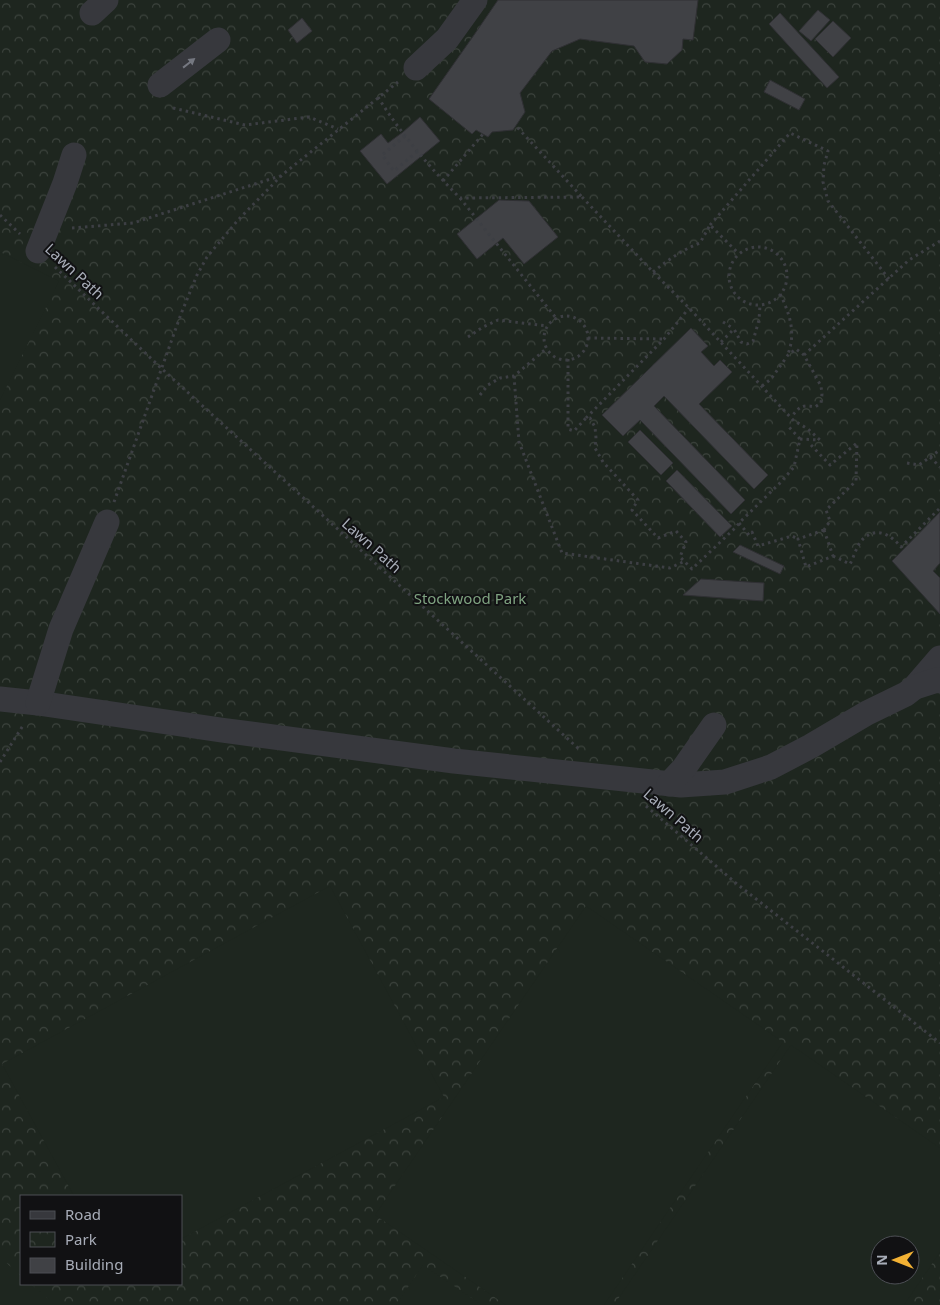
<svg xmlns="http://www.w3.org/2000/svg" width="940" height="1305" viewBox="0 0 940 1305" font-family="'Noto Sans',sans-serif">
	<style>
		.park { fill: url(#park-crowns); fill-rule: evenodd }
		.garden { fill: #1e261f; fill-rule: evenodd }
		.building { fill: #404145; stroke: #303034 }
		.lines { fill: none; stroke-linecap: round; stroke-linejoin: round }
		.path { stroke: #3d3f44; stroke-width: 3; stroke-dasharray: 2.5 4; stroke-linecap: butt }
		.minor { stroke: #37383d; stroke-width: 25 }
		.oneway { fill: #757881 }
		.labels { text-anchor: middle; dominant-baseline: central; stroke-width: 4; stroke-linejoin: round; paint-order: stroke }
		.street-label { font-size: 15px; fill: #a8adb8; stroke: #111113 }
		.park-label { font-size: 15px; fill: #7fa381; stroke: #111113 }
	</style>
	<defs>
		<pattern id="park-crowns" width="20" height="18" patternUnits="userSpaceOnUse" patternTransform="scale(1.25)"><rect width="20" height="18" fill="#1e261f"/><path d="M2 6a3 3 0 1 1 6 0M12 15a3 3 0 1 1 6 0" fill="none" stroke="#3c433d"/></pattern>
	</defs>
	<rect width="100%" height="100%" fill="#161618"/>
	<path class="park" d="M0,0h940v1305h-940zM21,1196h160v88h-160zM880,1245h30v30h-30z"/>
	<g class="garden">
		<path d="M0,252l59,29 -59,119z"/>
		<path d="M330,886l114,211 -263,142v-43h-107l-72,-132z"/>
		<path d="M586,906l197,136 -179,263h-98l-131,-90z"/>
		<path d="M791,1045l149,103v104l-36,53h-290zM880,1245h30v30h-30z"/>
		<path d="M0,1257l21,19v8h10l24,21h-55z"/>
		<path d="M423,1265l59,40h-86z"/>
	</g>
	<g class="building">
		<path d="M498,0h200l-5,40 -10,-1 -1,11 -15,14 -22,-2 -11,-16 -54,-7 -28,12 -32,42 5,19 -12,18 -21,2 -4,5 -12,-7 -4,4 -43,-35 45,-64z"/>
		<path d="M818,10l12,10 -19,21 -12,-10z"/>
		<path d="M780,13l59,64 -12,11 -58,-64z"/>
		<path d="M302,18l10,13 -15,12 -9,-13z"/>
		<path d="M833,21l18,17 -18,19 -18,-18z"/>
		<path d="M770,80l35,19 -6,11 -35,-18z"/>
		<path d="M420,117l20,24 -53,43 -27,-33 21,-17 7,9 15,-11z"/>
		<path d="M499,200l30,1 29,36 -34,27 -21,-26 -26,21 -20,-25z"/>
		<path d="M691,328l17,18 -7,6 13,14 6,-6 12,12 -33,32 69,71 -14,14 -90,-93 -10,10 91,94 -14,14 -91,-94 -17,16 -21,-21z"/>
		<path d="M640,430l33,33 -12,12 -33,-33z"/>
		<path d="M677,470l55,56 -12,11 -54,-56z"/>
		<path d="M940,512v51l-7,8 7,7v36l-48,-53z"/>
		<path d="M740,545l44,21 -4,8 -47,-22z"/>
		<path d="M701,579l63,4 -1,18 -80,-6z"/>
	</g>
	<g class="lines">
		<g class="path">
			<path d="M378,97c22,36 53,72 82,101l122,-1 -66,-71"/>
			<path d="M173,108l72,17 64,-8 29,12"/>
			<path d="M405,136l-23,19 12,16 24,-20"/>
			<path d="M443,181l40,-47"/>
			<path d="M582,197l71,75 36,36 104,112 15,9 12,11"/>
			<path d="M460,198l96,120"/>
			<path d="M0,215l20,19"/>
			<path d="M710,225l80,-92 38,18 -4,14 -1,17 5,19 61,78"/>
			<path d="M72,228l61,-5 147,-47"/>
			<circle cx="758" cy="276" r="29"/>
			<path d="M55,267l106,101 419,382"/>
			<path d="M653,272c15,-12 29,-22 47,-29l10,-18 29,29"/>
			<path d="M780,294c10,20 16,39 8,60"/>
			<circle cx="566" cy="338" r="22"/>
			<path d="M723,322l11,7"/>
			<path d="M468,337l15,-10 15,-7 49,6"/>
			<path d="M588,338l76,1"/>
			<path d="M721,342l13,-13 7,13 6,2 6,-3 6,-21 1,-15"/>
			<path d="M804,355l105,-95 31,-19"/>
			<path d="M568,359v70l6,2 12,-13h4l5,9 1,11 -1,10 8,14 35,38 -6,10 26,28 18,-7 10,11 -6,15 12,12 42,-40 9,-10 38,-37 13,-15 6,-28 -12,-13"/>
			<path d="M514,376l5,66 43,111 108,15 15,-7"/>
			<path d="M762,386l9,-7 17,-24 8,-6 8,6 17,31 1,8 -1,9 -6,4c-14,-3 -15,0 -24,10"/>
			<path d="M480,395l8,-10 12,-7 14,-2 33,-28"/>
			<path d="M586,418l78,-79 25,-31"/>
			<path d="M800,439l19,1"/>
			<path d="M811,445l19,20 27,-22 -1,38 -30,29 4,11 -6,9"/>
			<path d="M930,457l10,-7"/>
			<path d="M907,463l12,2 11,-8 10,10"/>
			<path d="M114,502l67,-188 16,-39 10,-18 31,-37 44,-45 116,-93"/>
			<path d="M739,523l10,12 3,-3 6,14 34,-10 6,3"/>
			<path d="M824,530l9,26 -27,11 -8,-28z"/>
			<path d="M833,556l17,8c4,-7 7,-20 13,-25 14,-13 28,-4 38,8l39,-39"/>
			<path d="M0,762l24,-38"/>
			<path d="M646,806l91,78 203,159"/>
		</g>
		<g class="minor">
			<path d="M92,13l14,-13"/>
			<path d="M416,68l31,-29 28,-39"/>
			<path d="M160,85l58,-45"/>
			<path d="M38,251l27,-68 9,-28"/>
			<path d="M915,687l25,-29"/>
			<path d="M0,699l38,4 183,27 233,31 227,24 44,-3 46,-15 40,-21 56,-33 39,-19 9,-7 22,-7 3,1"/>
			<path d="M38,703l23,-74 46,-107"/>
			<path d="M669,784l15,-16 30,-43"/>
		</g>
	</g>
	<defs><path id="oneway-solid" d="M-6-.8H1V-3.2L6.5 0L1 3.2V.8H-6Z" transform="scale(1.25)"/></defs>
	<use class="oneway" href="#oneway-solid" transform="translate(189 63) rotate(-38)"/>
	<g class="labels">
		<g class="street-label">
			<text transform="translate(75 271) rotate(43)">Lawn Path</text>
			<text transform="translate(372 545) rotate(42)">Lawn Path</text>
			<text transform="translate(674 815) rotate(41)">Lawn Path</text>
		</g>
		<g class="park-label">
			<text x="470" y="598">Stockwood Park</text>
		</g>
	</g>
	<rect x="20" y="1195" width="162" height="90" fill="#111113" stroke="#4d4f55"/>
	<rect x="30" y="1211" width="25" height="8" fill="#37383d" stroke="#4d4f55"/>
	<text x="65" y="1220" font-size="15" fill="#a8adb8">Road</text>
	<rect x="30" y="1232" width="25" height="15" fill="url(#park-crowns)" stroke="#4d4f55"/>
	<text x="65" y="1245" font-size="15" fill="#a8adb8">Park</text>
	<rect x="30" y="1258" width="25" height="15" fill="#404145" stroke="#4d4f55"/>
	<text x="65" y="1270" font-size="15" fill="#a8adb8">Building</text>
	<g transform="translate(895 1260) rotate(270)"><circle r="24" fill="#111113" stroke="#4d4f55"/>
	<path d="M0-4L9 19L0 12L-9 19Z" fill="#f2b134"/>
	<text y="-8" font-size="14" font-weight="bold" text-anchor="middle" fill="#a8adb8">N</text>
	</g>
</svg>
